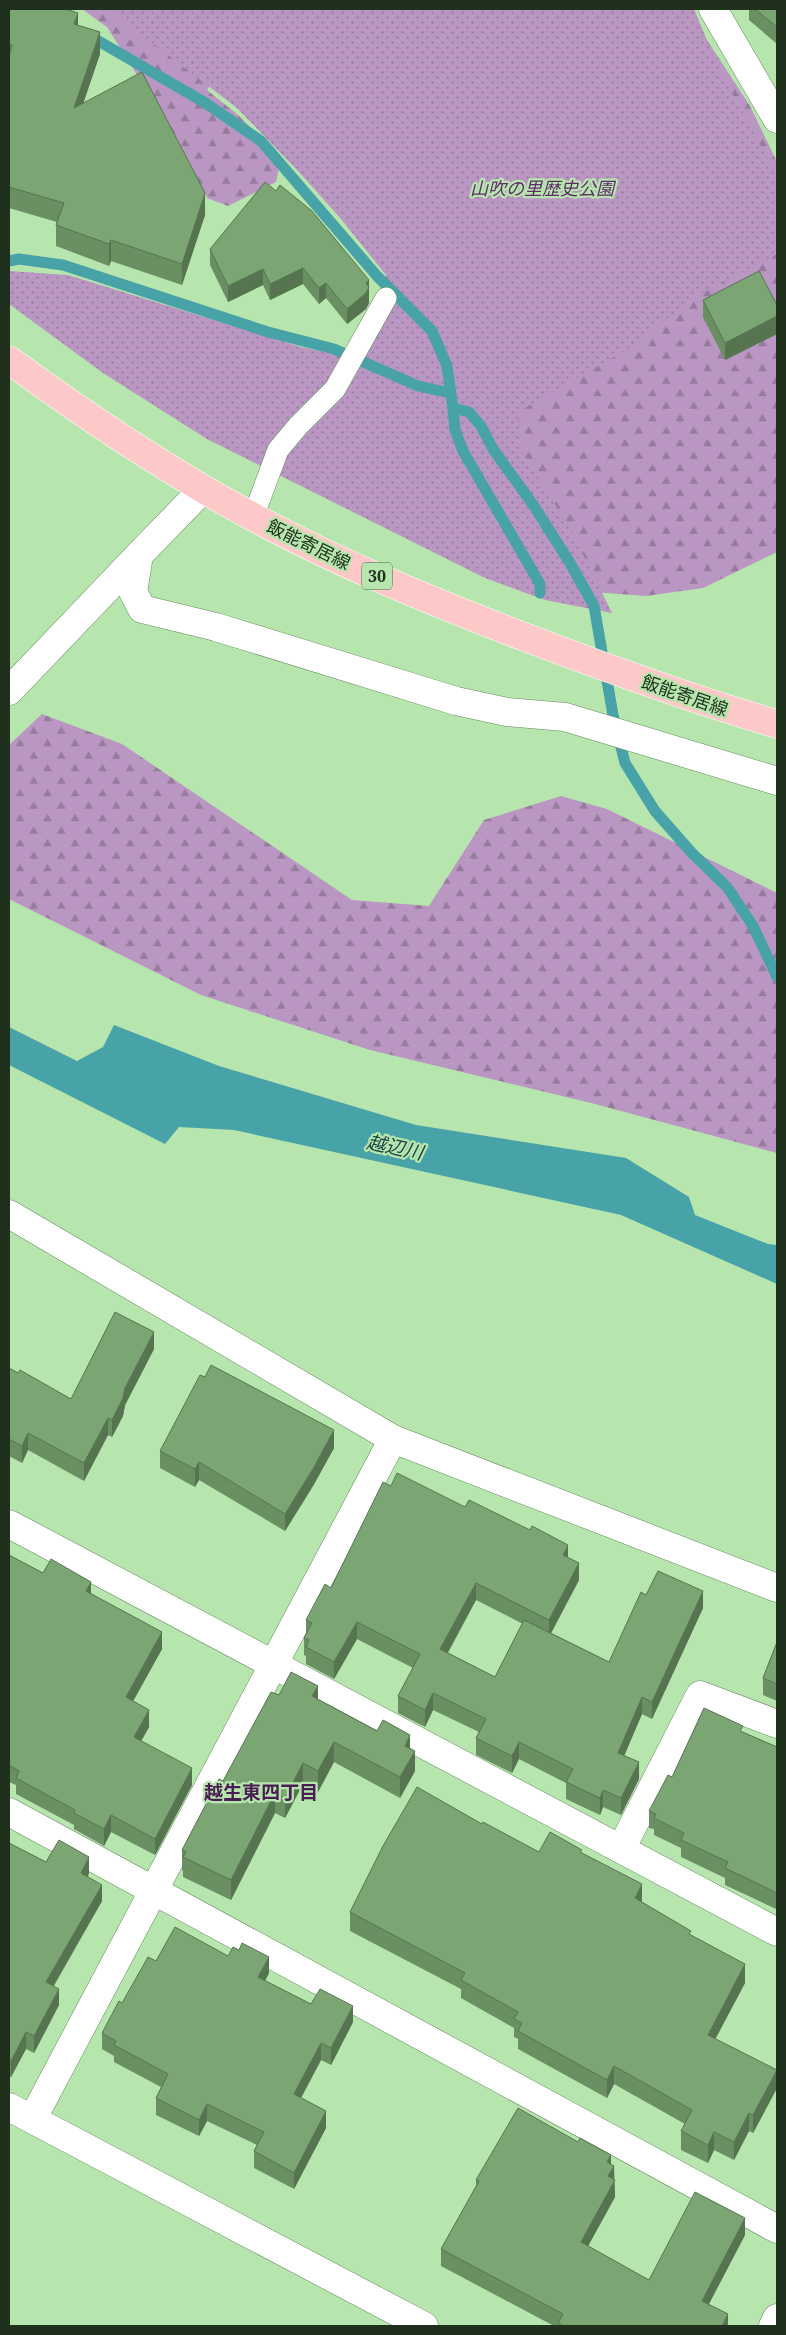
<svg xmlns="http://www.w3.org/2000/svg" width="786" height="2335" viewBox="0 0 786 2335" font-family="'Noto Serif','Noto Sans JP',serif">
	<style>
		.forest { fill: url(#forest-firs) }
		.park { fill: url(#park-dots) }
		.water { fill: #47a3a8 }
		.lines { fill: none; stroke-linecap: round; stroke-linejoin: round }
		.stream { stroke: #47a3a8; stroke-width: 11 }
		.service-casing { stroke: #638d5b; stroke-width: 22 }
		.pedestrian-casing { stroke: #638d5b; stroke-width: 29 }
		.minor-casing { stroke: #638d5b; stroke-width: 29 }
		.tertiary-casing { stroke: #638d5b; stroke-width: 29 }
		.primary-casing { stroke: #fff; stroke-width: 29 }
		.service { stroke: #fff; stroke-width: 21 }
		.pedestrian { stroke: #fff; stroke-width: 28 }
		.minor { stroke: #fff; stroke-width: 28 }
		.tertiary { stroke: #fff; stroke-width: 28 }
		.primary { stroke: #fcc9c8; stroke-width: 28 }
		.wall { fill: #6a8f63; fill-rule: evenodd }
		.shaded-wall { fill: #567450 }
		.building { fill: #7ba673; stroke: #567450 }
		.labels { text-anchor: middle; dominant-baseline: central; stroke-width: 4.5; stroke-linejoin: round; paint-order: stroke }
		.shield { fill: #b7e5ae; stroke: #4d6748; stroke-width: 1 }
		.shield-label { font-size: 16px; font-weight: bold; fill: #1f311c }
		.park-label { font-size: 18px; font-style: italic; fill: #5f2b6a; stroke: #b7e5ae }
		.street-label { font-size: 18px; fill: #1f311c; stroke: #b7e5ae }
		.water-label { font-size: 19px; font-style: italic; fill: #1a4446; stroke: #b7e5ae }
		.neighbourhood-label { font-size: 19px; font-weight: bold; fill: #491e52; stroke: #b7e5ae }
	</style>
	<defs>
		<pattern id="forest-firs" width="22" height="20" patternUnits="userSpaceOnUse" patternTransform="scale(1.25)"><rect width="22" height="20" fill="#ba96c2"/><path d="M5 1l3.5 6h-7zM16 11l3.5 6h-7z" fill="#977b9d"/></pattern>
		<pattern id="park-dots" width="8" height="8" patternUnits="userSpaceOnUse" patternTransform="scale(1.25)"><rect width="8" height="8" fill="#ba96c2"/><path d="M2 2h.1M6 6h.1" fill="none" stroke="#977b9d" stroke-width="1.8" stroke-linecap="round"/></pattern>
	</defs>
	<rect width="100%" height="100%" fill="#b7e5ae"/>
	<g class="forest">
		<path d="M82,9h214l-64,46 -25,35 31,25 43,43 -5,24 -48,24 -21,-8 -32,-63 -68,-108z"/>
		<path d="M375,9l328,25 47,72 27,56v390l-74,36 -57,8 -53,-4 -81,-136z"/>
		<path d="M42,714l80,30 230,156 77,6 55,-86 77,-24 46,13 170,84v260l-182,-49 -225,-54 -169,-55 -192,-96v-154z"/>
	</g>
	<path class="park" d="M113,9h581l25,60 58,107v78l-82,43 -64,50 -106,61 -8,1 5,43 47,74 43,87 -67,-13 -60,-22 -278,-139 -104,-66 -94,-69v-33l59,4 233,72 40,8 39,-59 6,-21 -45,-56 -42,-47 -62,-64 -124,-95z"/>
	<path class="water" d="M114,1025l105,41 197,59 210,33 63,39 6,18 73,29 9,1v39l-156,-69 -387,-85 -55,-3 -14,17 -156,-79v-38l68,34 26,-14z"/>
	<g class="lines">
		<g class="stream">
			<path d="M88,35l116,67 57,39 116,135 55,55 15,35 6,42 16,4 12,14 12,23 41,57 36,57 24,43 19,109 12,48 30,48 36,41 36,35 26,39 24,51"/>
			<path d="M9,261l10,-2 44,6 205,67 66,17 84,37 32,7"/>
			<path d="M453,408l2,22 8,21 77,133v9"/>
		</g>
		<defs>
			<path id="service" d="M253,517l25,-67 20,-24 37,-37 51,-91"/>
			<path id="pedestrian" d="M9,691l130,-136"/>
			<g id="minor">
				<path d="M713,9l64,110"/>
				<path d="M203,489l-64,66 -6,37 9,17 74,18 240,74 51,11 58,5 212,64"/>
				<path d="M9,1524l768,408"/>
				<path d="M9,1812l768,417"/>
				<path d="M621,1849l79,-154 77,29"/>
				<path d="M33,2118l360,-679"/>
			</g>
			<g id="tertiary">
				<path d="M9,1214l384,225 384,149"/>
				<path d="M9,2107l415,219"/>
				<path d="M773,2326l4,-8"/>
			</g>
			<path id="primary" d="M9,360c78,57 160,112 246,158 85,46 176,83 267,118 84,32 169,63 255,88"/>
		</defs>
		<use href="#service" class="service-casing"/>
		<use href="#pedestrian" class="pedestrian-casing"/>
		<use href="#minor" class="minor-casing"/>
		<use href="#tertiary" class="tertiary-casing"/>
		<use href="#primary" class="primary-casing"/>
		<use href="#service" class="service"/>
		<use href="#pedestrian" class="pedestrian"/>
		<use href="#minor" class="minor"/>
		<use href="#tertiary" class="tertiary"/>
		<use href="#primary" class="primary"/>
	</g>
	<g class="wall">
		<path d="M9,9l69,16 22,29 -17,50 122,111 -23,70 -71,-24 -2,5 -53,-20v-21l1,-3 -48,-14z"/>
		<path d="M749,9h28v35l-28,-24z"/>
		<path d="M210,249l159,31v23l-3,6 -19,15 -21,-26 -7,6 -16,-20 -33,16 -7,-15 -35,17 -18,-37z"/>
		<path d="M703,300l74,5v29l-52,26 -22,-43z"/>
		<path d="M154,1349l-29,56 -2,11 -11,21 -4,-2 -24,46 -56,-31 -6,13 -13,-7v-88l62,31z"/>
		<path d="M334,1448l-21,38 -28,45 -86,-51 -4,7 -35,-19v-17z"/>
		<path d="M9,1555l34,18 48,20 71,56 -29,52 16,26 -8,14 51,44 -37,70 -44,-23 -7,14 -30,-17v-4l-58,-31v-9l-7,-3z"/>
		<path d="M568,1558l11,22 -28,53 58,29 37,-67 57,13 -51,111 -10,-5 -18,42 15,23 -18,36 -18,-8 -3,8 -34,-16v-16l-47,-24 -7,14 -36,-18v-17l3,-6 -46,-22 -8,17 -27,-14v-17l15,-28 -56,-29 -23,40 -28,-15v-8l-2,-1v-17l2,-3v-15l25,-32zM476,1600l47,24 -28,53 -47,-24z"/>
		<path d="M777,1642v59l-14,-6v-17z"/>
		<path d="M279,1695l39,4 92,49 5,23 -15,27 -66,-36 -16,30 -15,-8 -18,34 -10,-5 -44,87 -48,-23v-6l-1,-1v-20l41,-69z"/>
		<path d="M743,1732l34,15v167h-1v-5l-51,-24v-7l-44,-21v-9l-27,-13v-6l-5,-1v-17l23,-34z"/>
		<path d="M9,1843l37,19 43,11 -1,4 14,24 -48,85 5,19 -25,48 -8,-4 -15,28 -2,-1z"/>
		<path d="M539,1852l43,1 60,49 49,33 54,48 -30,56 62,49 -24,45 -4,-2 -15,29 -20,-10 -6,13 -27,-13v-19l4,-7 -71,-40 -7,14 -89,-49v-10l-4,-2v-9l-53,-30v-9l-111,-58v-19z"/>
		<path d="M228,1956l41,17 -4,8 46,23 42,18 -22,43 -10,-5 -20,38 25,30 -32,61 -40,-21v-17l3,-6 -50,-24 -8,15 -43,-21v-17l5,-11 -47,-25v-6l-12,-7v-16l20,-30 34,-42z"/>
		<path d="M611,2164l3,16 1,17 -27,49 61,34 96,-45 -36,69 19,22h-174l-113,-60v-17l35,-62v-7z"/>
	</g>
	<g class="shaded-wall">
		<path d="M78,13v21l-4,-10z"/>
		<path d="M100,32v22l-26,76v-22z"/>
		<path d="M205,193v22l-23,70v-21z"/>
		<path d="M111,240v21l-2,5v-22z"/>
		<path d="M303,268v16l-33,16v-16z"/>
		<path d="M263,269v16l-35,17v-16z"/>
		<path d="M369,280v23l-3,6 -19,15v-15l19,-26z"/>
		<path d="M326,283v15l-7,6v-16z"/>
		<path d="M777,316v18l-52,26v-17z"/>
		<path d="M154,1332v17l-29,56 -2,11 -11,21v-17l13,-32z"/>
		<path d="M108,1418v17l-24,46v-18z"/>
		<path d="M334,1430v18l-21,38 -28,45v-17z"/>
		<path d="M28,1433v17l-6,13v-17z"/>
		<path d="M199,1462v18l-4,7v-18z"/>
		<path d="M568,1545v17l-5,-7z"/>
		<path d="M579,1563v17l-30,57v-17z"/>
		<path d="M91,1582v16l-5,-7z"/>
		<path d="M476,1583v17l-36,66v-17z"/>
		<path d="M703,1591v17l-51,111v-17z"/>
		<path d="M357,1622v17l-23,40v-17z"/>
		<path d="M162,1632v17l-36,65v-17z"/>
		<path d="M318,1686v20l-6,-10z"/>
		<path d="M433,1693v17l-8,17v-17z"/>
		<path d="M642,1697v17l-24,56v-17z"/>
		<path d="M149,1710v17l-15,27v-17z"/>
		<path d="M410,1735v20l-5,-9z"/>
		<path d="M334,1742v20l-16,30v-21z"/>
		<path d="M519,1742v17l-7,14v-17z"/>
		<path d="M415,1751v20l-15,27v-21z"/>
		<path d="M639,1762v17l-18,36v-17z"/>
		<path d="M303,1763v21l-18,34v-20z"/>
		<path d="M192,1768v17l-37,70v-16z"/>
		<path d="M603,1790v17l-3,8v-17z"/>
		<path d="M275,1793v20l-44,87v-20z"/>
		<path d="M111,1815v17l-7,14v-17z"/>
		<path d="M89,1857v16l-8,17v-17z"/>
		<path d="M642,1884v18l-7,-4z"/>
		<path d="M102,1885v16l-56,97v-16z"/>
		<path d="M269,1957v16l-11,21v-17z"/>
		<path d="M745,1964v19l-37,70v-18z"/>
		<path d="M59,1989v16l-25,48v-17z"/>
		<path d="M353,2006v16l-22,43v-17z"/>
		<path d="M26,2032v17l-15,28v-16z"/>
		<path d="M321,2043v17l-27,51v-17z"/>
		<path d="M614,2066v18l-7,14v-18z"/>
		<path d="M777,2070v18l-24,45v-18z"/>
		<path d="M207,2104v17l-8,15v-16z"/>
		<path d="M326,2111v17l-32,61v-16z"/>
		<path d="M749,2113v18l-15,29v-18z"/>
		<path d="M714,2132v18l-6,13v-18z"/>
		<path d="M611,2155v17l-4,-10z"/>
		<path d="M614,2166l1,31 -34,62v-17l27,-66z"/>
		<path d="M745,2218v17l-43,82v-16z"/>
		<path d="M728,2314v12h-6z"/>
	</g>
	<g class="building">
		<path d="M9,9h57l12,4 -4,11 26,8 -26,76 68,-36 63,121 -23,71 -71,-24 -2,4 -53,-19 8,-22 -55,-16v-130l3,-12 -3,-1z"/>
		<path d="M755,9h22v18z"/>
		<path d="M265,182l11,9 4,-6 32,26 57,69 -3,3 3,4 -3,6 -19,16 -21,-26 -7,5 -16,-20 -33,16 -7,-15 -35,17 -18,-37z"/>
		<path d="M759,271l18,34v11l-52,27 -22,-43z"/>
		<path d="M115,1312l39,20 -29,56 -2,10 -11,22 -4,-2 -24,45 -56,-30 -6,13 -13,-7v-71l9,5 2,-3 51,29z"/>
		<path d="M211,1365l123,65 -21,39 -28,45 -86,-52 -4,7 -35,-18 40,-76 5,2z"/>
		<path d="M397,1473l68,34 4,-7 61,30 2,-4 36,19 -5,10 16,8 -30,57 -73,-37 -36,66 55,28 29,-57 85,42 32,-70 5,3 12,-24 45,20 -51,111 -10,-5 -24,56 21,9 -18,36 -18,-8 -3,8 -34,-16 7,-13 -54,-27 -7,14 -36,-18 10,-19 -53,-26 -8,17 -27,-14 22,-42 -63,-32 -23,40 -28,-15 3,-7 -5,-2 8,-15 -6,-3 19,-36 6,4 52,-106 8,4z"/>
		<path d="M9,1555l34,18 8,-14 40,23 -5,9 76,41 -36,65 23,13 -15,27 58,31 -37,71 -44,-24 -7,14 -30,-16 1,-3 -59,-32 3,-7 -10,-6z"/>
		<path d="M777,1642v42l-14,-6z"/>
		<path d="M291,1672l27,14 -6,10 65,35 6,-11 27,15 -5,11 10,5 -15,26 -66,-35 -16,29 -15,-8 -18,35 -10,-5 -44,87 -48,-23 3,-5 -4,-2 37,-71 4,2 48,-89 8,3z"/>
		<path d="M704,1708l39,18 -3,5 37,16v146l-52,-25 3,-6 -47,-22 3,-7 -30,-15 2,-4 -7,-3 19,-36 4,2z"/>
		<path d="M417,1787l65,37 1,-2 56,30 11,-20 32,18 -2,2 62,32 -7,14 56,33 -2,3 56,30 -37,71 69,35 -24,45 -4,-2 -15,29 -20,-10 -6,13 -27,-14 11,-21 -78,-44 -7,14 -89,-49 4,-8 -8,-4 4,-7 -57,-32 4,-7 -115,-61 33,-66z"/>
		<path d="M59,1840l30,17 -8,16 21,12 -56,97 13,7 -25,47 -8,-4 -15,29 -2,-2v-216l37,19z"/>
		<path d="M175,1927l53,29 5,-9 6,3 3,-7 27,14 -11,20 53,27 9,-15 33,17 -22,42 -10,-5 -27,51 32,17 -32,62 -40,-22 10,-19 -57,-28 -8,16 -43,-22 12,-24 -54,-29 2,-4 -14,-8 17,-32 3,2 26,-46 8,4z"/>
		<path d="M518,2108l60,34 2,-4 31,17 -4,7 7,4 -6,10 7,4 -34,62 68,38 46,-88 50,26 -43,83 26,13 -6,12h-159l-5,-3 5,-9 -122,-65 38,-68 -3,-1z"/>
	</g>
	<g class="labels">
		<rect class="shield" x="362" y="562.5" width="30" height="27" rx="4"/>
		<g class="shield-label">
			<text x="377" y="576">30</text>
		</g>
		<g class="park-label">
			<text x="542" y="188">山吹の里歴史公園</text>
		</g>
		<g class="street-label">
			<text transform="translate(309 544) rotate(26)">飯能寄居線</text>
			<text transform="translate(685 695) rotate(19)">飯能寄居線</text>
		</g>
		<g class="water-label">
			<text transform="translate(395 1147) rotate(12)">越辺川</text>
		</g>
		<g class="neighbourhood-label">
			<text x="261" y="1792">越生東四丁目</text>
		</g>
	</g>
	<rect width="786" height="2335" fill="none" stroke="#1f311c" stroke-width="20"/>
</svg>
